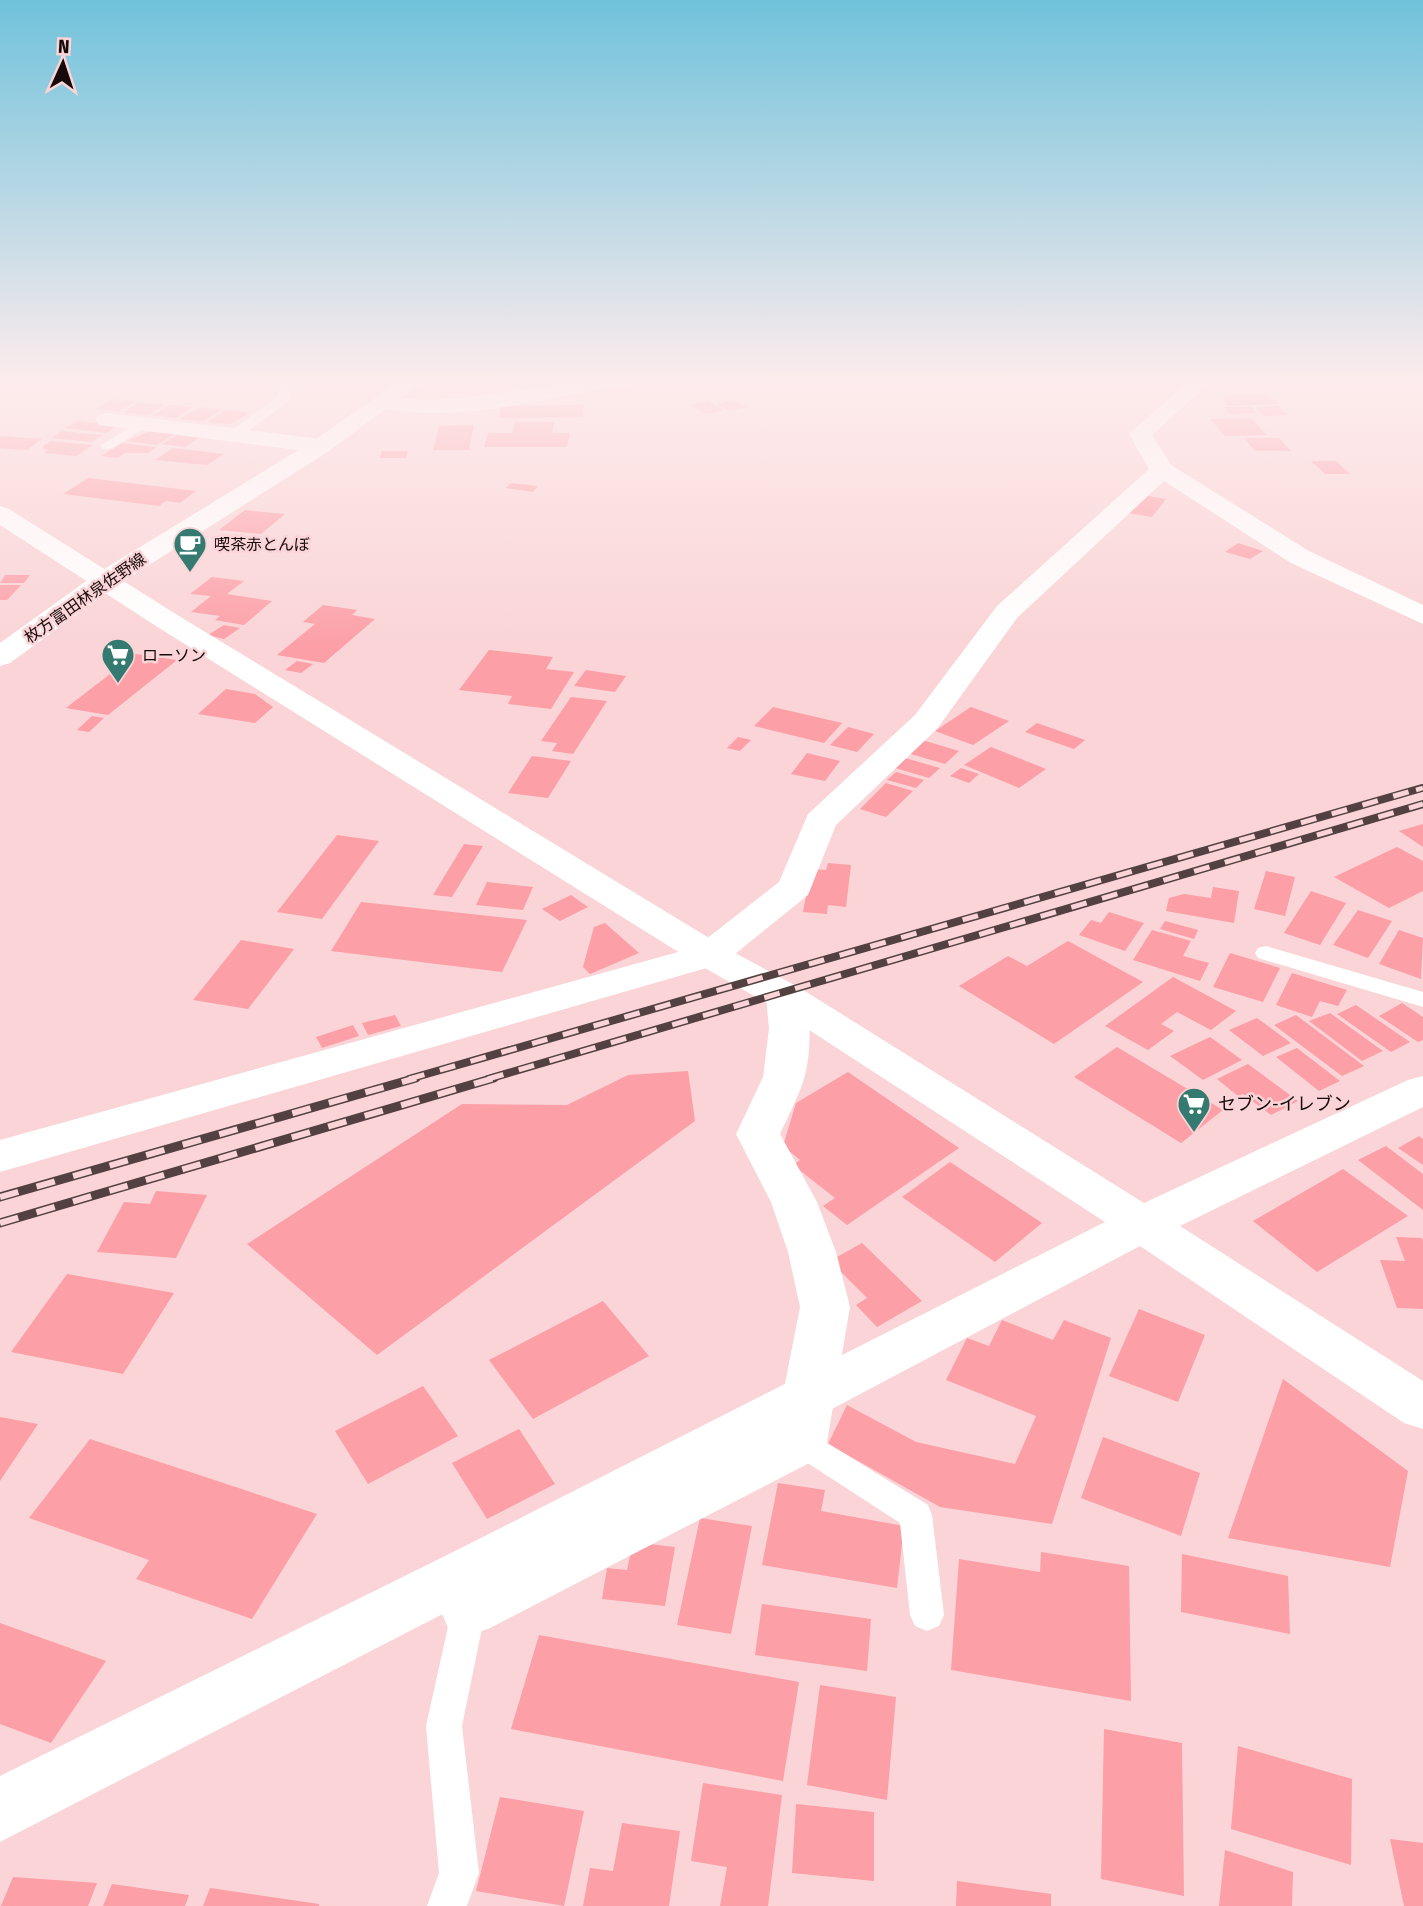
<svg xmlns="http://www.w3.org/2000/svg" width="1423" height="1906" viewBox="0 0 1423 1906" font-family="'Fira Sans Condensed','Noto Sans JP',sans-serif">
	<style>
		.building { fill: #fc9fa7 }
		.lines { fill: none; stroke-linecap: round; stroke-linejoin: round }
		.service { fill: #fff; fill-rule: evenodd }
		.minor { fill: #fff; fill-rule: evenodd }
		.tertiary { fill: #fff; fill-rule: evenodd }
		.secondary { fill: #fff; fill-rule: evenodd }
		.primary { fill: #fff; fill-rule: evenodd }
		.rail-far2-casing { stroke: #534041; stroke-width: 6 }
		.rail-far1-casing { stroke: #534041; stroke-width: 8 }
		.rail-casing { stroke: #534041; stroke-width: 9 }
		.rail-far2 { stroke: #fad4d6; stroke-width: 4.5; stroke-dasharray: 12; stroke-linecap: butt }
		.rail-far1 { stroke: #fad4d6; stroke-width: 5; stroke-dasharray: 16; stroke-linecap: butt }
		.rail { stroke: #fad4d6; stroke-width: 6; stroke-dasharray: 19; stroke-linecap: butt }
		.labels { text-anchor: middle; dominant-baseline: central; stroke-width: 5; stroke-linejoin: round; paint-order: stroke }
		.far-poi-label { font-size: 16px; fill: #160a0b; stroke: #fad4d6; text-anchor: start }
		.far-street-label { font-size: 16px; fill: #160a0b; stroke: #fad4d6 }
		.poi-label { font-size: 18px; fill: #160a0b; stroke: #fad4d6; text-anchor: start }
	</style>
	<rect width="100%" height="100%" fill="#fad4d6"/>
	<g class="building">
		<path d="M1268,394l11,10 -51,2 -5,-5 7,-6z"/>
		<path d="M112,399l24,2 -17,10 -24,-2z"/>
		<path d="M733,400l14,7 -18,4 -13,-7z"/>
		<path d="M708,401l16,9 -18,4 -16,-9z"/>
		<path d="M139,402l25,3 -16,10 -25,-3z"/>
		<path d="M170,405l23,2 -18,11 -22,-3z"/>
		<path d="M584,405l-1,12 -84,1 2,-12z"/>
		<path d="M1278,406l9,9 -23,1 -8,-9z"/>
		<path d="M199,407l21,3 -17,11 -22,-2z"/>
		<path d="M1224,407h27l6,6 -27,1z"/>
		<path d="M226,410l23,3 -19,11 -22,-2z"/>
		<path d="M1251,418l16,17 -42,1 -15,-17z"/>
		<path d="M78,421l40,4 -12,8 -41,-5z"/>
		<path d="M515,422h39l-2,11h18l-3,14h-83l4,-14h24z"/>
		<path d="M474,425l-5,25h-36l6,-24z"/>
		<path d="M153,430l23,3 -19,12 -31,-4z"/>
		<path d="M62,431l41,4 -12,7 -40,-4z"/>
		<path d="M180,433l23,2 -18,12 -23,-3z"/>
		<path d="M0,436l42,3 -15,11 -27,-2z"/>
		<path d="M1244,438h35l12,13h-36z"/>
		<path d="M51,441l42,4 -17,11 -32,-3 5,-3 -5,-1 -1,-3z"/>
		<path d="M121,443l35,4 -8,6h-23l-7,5 -17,-2z"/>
		<path d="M173,448l51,6 -17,11 -52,-5z"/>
		<path d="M382,451h26l-2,7h-26z"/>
		<path d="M1311,461h25l14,13h-25z"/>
		<path d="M88,478l108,13 -16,12 -14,-2 -7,5 -96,-12z"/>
		<path d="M511,483l27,3 -5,6 -27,-4z"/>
		<path d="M1143,495l23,4 -14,18 -24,-4z"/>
		<path d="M245,510l40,4 -24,20 -42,-4z"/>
		<path d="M1238,543l25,8 -13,8 -25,-7z"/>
		<path d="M5,575h25l-6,8h-24z"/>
		<path d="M212,577l32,4 -17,13 45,7 -28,24 -29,-5 5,-4 -29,-4 20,-16 -21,-2z"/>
		<path d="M0,585h21l-14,15h-7z"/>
		<path d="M323,605l34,5 -5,5 23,4 -51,44 -47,-8 38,-31 -12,-2z"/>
		<path d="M224,625l16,3 -16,11 -16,-4z"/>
		<path d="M489,650l64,7 -7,12 28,3 -23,37 -43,-5 4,-8 -53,-6z"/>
		<path d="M136,654l41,6 -69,55 -42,-7z"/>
		<path d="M297,661l16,3 -12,9 -16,-3z"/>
		<path d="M586,670l40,6 -11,16 -41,-6z"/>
		<path d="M226,689l29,5 18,13 -18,16 -57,-9z"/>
		<path d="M571,697l36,4 -34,53 -21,-3 5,-8 -16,-2z"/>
		<path d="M773,707l69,16 -18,20 -70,-17z"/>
		<path d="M971,707l38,14 -36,24 -38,-14z"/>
		<path d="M92,716l12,2 -15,14 -12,-2z"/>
		<path d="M1037,723l48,17 -11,9 -49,-17z"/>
		<path d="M848,727l26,7 -17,18 -27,-7z"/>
		<path d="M738,737l13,3 -11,11 -13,-3z"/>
		<path d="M919,739l40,12 -14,13 -41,-12z"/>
		<path d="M991,747l55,22 -27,19 -55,-23z"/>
		<path d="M807,753l33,8 -15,20 -34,-7z"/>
		<path d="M532,756l39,5 -23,37 -40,-5z"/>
		<path d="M905,758l35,10 -11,10 -34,-10z"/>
		<path d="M961,768l18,6 -10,9 -19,-7z"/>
		<path d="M896,772l28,8 -8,8 -29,-8z"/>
		<path d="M886,783l27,8 -27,26 -26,-8z"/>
		<path d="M1423,824v23l-24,-16z"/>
		<path d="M337,835l42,6 -57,78 -45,-7z"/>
		<path d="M464,844l19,2 -31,51 -19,-2z"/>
		<path d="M1397,847l26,14v30l-34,17 -55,-31z"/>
		<path d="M828,863l23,2 -5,42 -18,-2 -1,9 -24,-2 8,-43 15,1z"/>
		<path d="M1266,871l29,6 -10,39 -31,-7z"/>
		<path d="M487,882l46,5 -10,23 -47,-5z"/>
		<path d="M1213,887l26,4 -5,32 -68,-12 3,-13 15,-4 27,4z"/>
		<path d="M1311,891l35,12 -26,42 -36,-12z"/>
		<path d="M571,895l17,12 -28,14 -18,-12z"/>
		<path d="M361,902l166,18 -25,52 -171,-21z"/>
		<path d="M1358,910l34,11 -24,37 -35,-13z"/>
		<path d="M1109,912l35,11 -19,28 -46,-16 12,-15 10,3z"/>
		<path d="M1165,921l33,9 -4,9 -34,-10z"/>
		<path d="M605,923l34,30 -49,21 -7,-7 11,-40z"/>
		<path d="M1152,930l39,11 -8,15 26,7 -9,18 -67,-21z"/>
		<path d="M1399,930l24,8 -2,41 -42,-15z"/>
		<path d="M241,940l53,9 -46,60 -55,-9z"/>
		<path d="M1068,941l75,41 -89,62 -95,-58 49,-30 19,10z"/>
		<path d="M1230,953l50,15 -17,34 -50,-15z"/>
		<path d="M1292,973l55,17 -9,16 -18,-5 -8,16 -36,-12z"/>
		<path d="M1173,977l63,34 -25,19 -34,-18 -16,12 13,7 -26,19 -43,-24z"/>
		<path d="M1402,1003l21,14v23l-5,2 -39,-26z"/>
		<path d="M1356,1005l54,37 -19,10 -54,-38z"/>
		<path d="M1330,1013l53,38 -21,10 -53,-40z"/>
		<path d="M395,1015l6,11 -33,9 -6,-12z"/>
		<path d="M1296,1015l68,51 -22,10 -68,-51z"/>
		<path d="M1257,1018l34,25 -28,13 -34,-26z"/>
		<path d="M353,1025l6,11 -37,12 -6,-11z"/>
		<path d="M1210,1037l32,23 -39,20 -33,-24z"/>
		<path d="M1117,1047l106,63 -42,33 -107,-66z"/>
		<path d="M1297,1048l43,33 -21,10 -43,-34z"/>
		<path d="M1248,1064l50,37 -27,14 -28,-21 -5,2 -21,-17z"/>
		<path d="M688,1071l7,50 -318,234 -130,-111 215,-140 105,1 61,-30z"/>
		<path d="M848,1072l111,76 -112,77 -24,-19 12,-8 -42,-33 7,-5 -17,-14 13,-43z"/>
		<path d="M1419,1136l4,3v26l-25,-17z"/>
		<path d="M1386,1146l37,28v36l-65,-50z"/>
		<path d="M950,1162l92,61 -47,39 -93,-65z"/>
		<path d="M1343,1169l65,47 -91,56 -64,-51z"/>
		<path d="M156,1191l51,4 -31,63 -79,-6 27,-50 26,2z"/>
		<path d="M1396,1237l26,1 1,3v68l-26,-1 -17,-48 25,1z"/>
		<path d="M862,1243l60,58 -45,26 -21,-22 11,-7 -37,-37z"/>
		<path d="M67,1274l107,19 -51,81 -112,-22z"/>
		<path d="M603,1301l46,55 -116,63 -44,-59z"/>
		<path d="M1139,1309l66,26 -27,67 -69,-26z"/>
		<path d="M1002,1320l51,20 11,-20 47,18 -59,186 -112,-17 -112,-63 19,-39 69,37 99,22 21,-48 -90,-36 21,-42 22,8z"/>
		<path d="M1283,1379l125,92 -18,96 -162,-29z"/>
		<path d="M423,1386l35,50 -90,48 -33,-53z"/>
		<path d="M0,1417l38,7 -38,57z"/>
		<path d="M519,1429l36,55 -68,35 -35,-56z"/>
		<path d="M1103,1437l97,36 -19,63 -100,-38z"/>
		<path d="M90,1439l227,75 -65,105 -116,-40 13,-19 -120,-42z"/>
		<path d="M778,1483l47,7 -4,21 83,15 -7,62 -135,-23z"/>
		<path d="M700,1518l52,8 -21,108 -54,-9z"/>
		<path d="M633,1542l42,5 -10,59 -63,-7 5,-31 20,2z"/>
		<path d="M1041,1552l88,14 2,135 -180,-31 8,-111 81,13z"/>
		<path d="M1182,1554l106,22 2,58 -109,-22z"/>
		<path d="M762,1604l109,15 -4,52 -112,-16z"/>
		<path d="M0,1623l106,38 -55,82 -51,-19z"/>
		<path d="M539,1635l260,47 -16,99 -272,-52z"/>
		<path d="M820,1685l76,12 -9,103 -80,-15z"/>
		<path d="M1104,1729l78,14 2,153 -83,-17z"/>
		<path d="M1238,1746l114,33 -1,86 -120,-36z"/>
		<path d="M703,1783l79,12 -14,111h-48l7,-39 -36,-6z"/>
		<path d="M500,1797l84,14 -20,95 -88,-15z"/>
		<path d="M796,1804l78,8v69l-82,-8z"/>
		<path d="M622,1823l58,8 -11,75h-86l7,-38 23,3z"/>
		<path d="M1390,1839l33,4v63h-19z"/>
		<path d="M1225,1850l68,22 -1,34h-73z"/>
		<path d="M13,1877l84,6 -9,23h-87z"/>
		<path d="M957,1881l94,13v12h-95z"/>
		<path d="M112,1884l77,11 -4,11h-82z"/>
		<path d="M210,1888l109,16v2h-116z"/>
	</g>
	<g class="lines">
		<g class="service">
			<path d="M283,379h12l-7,23 -49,36h-10v-6l48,-35z"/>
			<path d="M141,420l7,4 -2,3 -34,22h-10l-2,-3z"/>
			<path d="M1266,946l157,46v15l-165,-49 -3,-5 3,-5z"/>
			<path d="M800,1429l11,4 117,72 4,10 12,100 -5,11 -12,5 -12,-5 -5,-11 -10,-92 -111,-72 -5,-9 5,-9z"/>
			<path d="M470,1588l12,5 5,11 -25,122 17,147 -12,33h-40l12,-33 -13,-147 27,-122 5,-11z"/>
		</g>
		<g class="minor">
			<path d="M1191,379h23l-62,56 19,30 138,86 114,54v19l-132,-61 -127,-82 -147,137 -80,111 -101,96 -28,70 -84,68 -724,209v-32l696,-193 83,-65 29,-68 107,-99 82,-109 152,-137 -20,-35z"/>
			<path d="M107,413l214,26 8,2 4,5 -4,5 -8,2 -222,-28 -3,-5 3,-5z"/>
			<path d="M786,985l14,3c13,19 11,69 4,91 -6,19 -16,37 -24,55l37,68 19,50 14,55 -23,135 -8,16 -329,170 -21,8 -21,-8 -8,-19 8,-19 328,-161 24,-122 -12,-55 -17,-50 -35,-68 27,-57 6,-48 -3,-32 6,-9z"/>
		</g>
		<path class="tertiary" d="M0,506l9,3 170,107 545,331 76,41 344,215 264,-123 15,-4v31l-243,119 243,155v48l-19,-6 -264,-177 -641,339 -499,257v-66l459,-227 646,-327 -333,-216 -76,-43 -537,-335 -159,-103z"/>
		<path class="secondary" d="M585,379h50l-3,4 -7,2c-76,13 -173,40 -249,22l-3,-5 3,-5 8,-1 40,4 43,-2z"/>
		<path class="primary" d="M402,379h24l-97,72 -213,135 -106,77 -10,3v-23l96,-69 217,-133z"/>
		<defs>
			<path id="rail-far2" d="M1416,790l7,-2"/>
			<g id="rail-far1">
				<path d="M409,1079l1013,-291"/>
				<path d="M488,1079l935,-275"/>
			</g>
			<g id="rail">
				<path d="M0,1197l416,-119"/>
				<path d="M0,1223l494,-145"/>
			</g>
		</defs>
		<use href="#rail-far2" class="rail-far2-casing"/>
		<use href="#rail-far1" class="rail-far1-casing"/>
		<use href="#rail" class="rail-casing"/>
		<use href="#rail-far2" class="rail-far2"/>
		<use href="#rail-far1" class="rail-far1"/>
		<use href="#rail" class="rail"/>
	</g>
	<linearGradient id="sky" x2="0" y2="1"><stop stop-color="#70c2db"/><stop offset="0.59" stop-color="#fdeced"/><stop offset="1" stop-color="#fdeced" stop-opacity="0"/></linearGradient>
	<rect width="1423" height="646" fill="url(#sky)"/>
	<defs>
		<symbol id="cafe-pin" viewBox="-11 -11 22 30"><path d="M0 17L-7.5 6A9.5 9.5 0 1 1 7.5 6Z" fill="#347a71" stroke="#fad4d6"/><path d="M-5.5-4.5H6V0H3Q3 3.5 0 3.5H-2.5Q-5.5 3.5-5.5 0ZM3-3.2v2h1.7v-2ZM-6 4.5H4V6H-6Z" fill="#fff"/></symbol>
		<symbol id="supermarket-pin" viewBox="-11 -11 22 30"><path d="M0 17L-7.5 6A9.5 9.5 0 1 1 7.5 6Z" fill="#347a71" stroke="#fad4d6"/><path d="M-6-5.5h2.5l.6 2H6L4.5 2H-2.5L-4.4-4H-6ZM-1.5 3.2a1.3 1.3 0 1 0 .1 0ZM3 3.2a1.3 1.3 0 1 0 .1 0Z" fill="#fff"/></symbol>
	</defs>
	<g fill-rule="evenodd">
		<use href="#cafe-pin" x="171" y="525" width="38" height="52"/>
		<use href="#supermarket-pin" x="99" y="636" width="38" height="52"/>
		<use href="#supermarket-pin" x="1175" y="1085" width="38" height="52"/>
	</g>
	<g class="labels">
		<g class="far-poi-label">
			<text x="214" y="544">喫茶赤とんぼ</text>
			<text x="142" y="655">ローソン</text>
		</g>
		<g class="far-street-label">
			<text transform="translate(85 598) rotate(-35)">枚方富田林泉佐野線</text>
		</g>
		<g class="poi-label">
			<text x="1218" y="1104">セブン-イレブン</text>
		</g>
	</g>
	<g transform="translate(63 63) rotate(3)" stroke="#fad4d6" stroke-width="5" paint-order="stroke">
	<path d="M0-5L12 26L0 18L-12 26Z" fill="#160a0b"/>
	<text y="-10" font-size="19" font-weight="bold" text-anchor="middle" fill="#160a0b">N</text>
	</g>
</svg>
